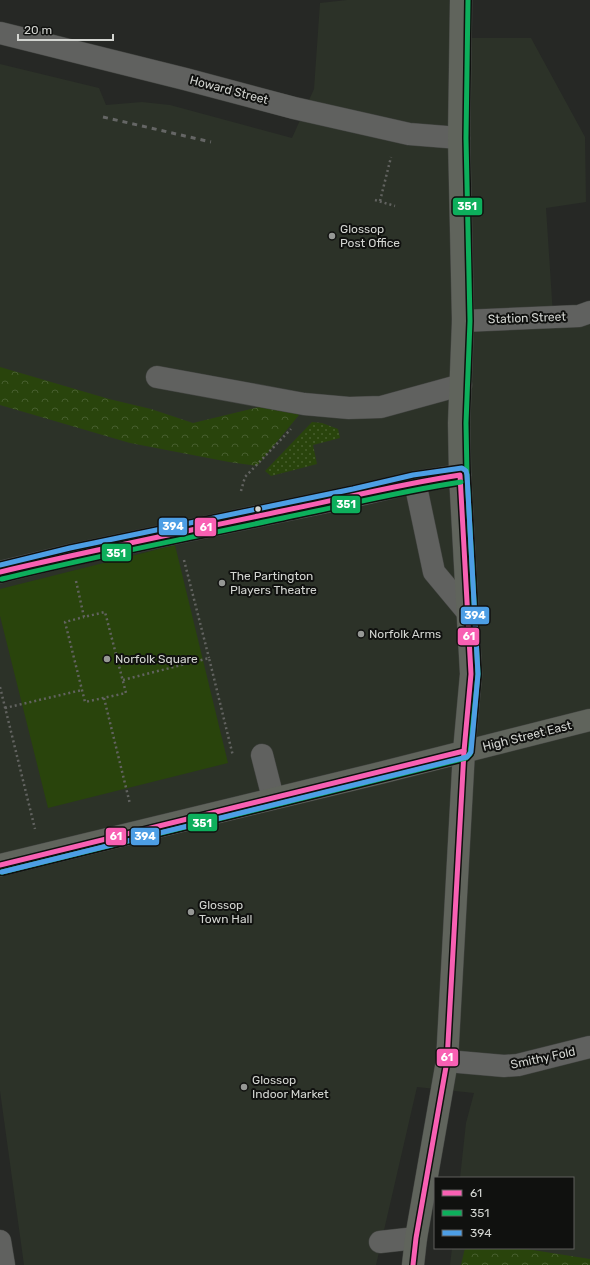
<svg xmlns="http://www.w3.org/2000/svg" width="590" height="1265" viewBox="0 0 590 1265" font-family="Rubik,sans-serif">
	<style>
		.built { fill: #2c3228 }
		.grass { fill: #29440c }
		.forest { fill: url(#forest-crowns) }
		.garden { fill: url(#garden-dots) }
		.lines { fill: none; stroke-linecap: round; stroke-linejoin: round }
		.minor-casing { stroke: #424441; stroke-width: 23 }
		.major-casing { stroke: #424441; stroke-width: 23 }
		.path { stroke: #626360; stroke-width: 2.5; stroke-dasharray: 2 3; stroke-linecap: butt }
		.minor { stroke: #60615f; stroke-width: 22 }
		.major { stroke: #60645c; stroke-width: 22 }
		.rail { stroke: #656665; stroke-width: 3; stroke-dasharray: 5 5; stroke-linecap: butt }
		.bus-1-casing { stroke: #10110f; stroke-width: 8 }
		.bus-2-casing { stroke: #10110f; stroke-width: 8 }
		.bus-3-casing { stroke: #10110f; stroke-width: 8 }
		.bus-1 { stroke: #f860b3; stroke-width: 5 }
		.bus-2 { stroke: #0daf5c; stroke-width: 5 }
		.bus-3 { stroke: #4d9ee5; stroke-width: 5 }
		.poi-dot { fill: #969895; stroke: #10110f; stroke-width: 1.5 }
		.bus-dot { fill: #d3d5d1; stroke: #10110f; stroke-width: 1.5 }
		.labels { text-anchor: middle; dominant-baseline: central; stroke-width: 4; stroke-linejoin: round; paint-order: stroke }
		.street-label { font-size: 12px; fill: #d3d5d1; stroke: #10110f }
		.poi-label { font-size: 12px; fill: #d3d5d1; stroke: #10110f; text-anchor: start }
		.line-badge { stroke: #10110f; stroke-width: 1.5 }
		.badge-label { font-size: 11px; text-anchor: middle; font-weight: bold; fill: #fff }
	</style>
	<defs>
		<pattern id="forest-crowns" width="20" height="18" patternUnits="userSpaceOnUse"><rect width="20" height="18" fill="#29440c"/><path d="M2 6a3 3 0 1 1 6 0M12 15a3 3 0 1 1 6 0" fill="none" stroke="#475e2e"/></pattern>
		<pattern id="garden-dots" width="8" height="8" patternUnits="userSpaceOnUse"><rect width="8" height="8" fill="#29440c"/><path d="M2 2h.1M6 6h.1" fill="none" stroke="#475e2e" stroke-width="1.8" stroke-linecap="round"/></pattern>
	</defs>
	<rect width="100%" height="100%" fill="#262825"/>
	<path class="built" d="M347,0h119l-3,38h68l54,99 1,65 -40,6 7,107 37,-4v954h-140l2,-17h121v-70h-113l6,-55 8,-30 -57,-6 -41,178h-352l-24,-174v-1027l99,24 7,17 36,-3 28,3 122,33 22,-49 6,-86z"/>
	<path class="grass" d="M175,545l53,218 -180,45 -48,-192v-27z"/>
	<g class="forest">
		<path d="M0,367l109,32 42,10 42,14 91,-22 15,14 -42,51 -28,-4 -99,-19 -130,-38z"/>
		<path d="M465,1248h55l70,11v6h-129z"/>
	</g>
	<path class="garden" d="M312,422l10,1 16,6 2,9 -27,7 4,19 -46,12 -6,-5z"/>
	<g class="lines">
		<defs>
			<g id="minor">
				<path d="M0,33l185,46 109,29 115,26 50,4"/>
				<path d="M463,321l116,-5 11,-4"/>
				<path d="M157,377l147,27 45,4 32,-1 80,-22"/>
				<path d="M415,482l19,90 35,42"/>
				<path d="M0,572l71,-17 284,-59 60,-14 45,-7"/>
				<path d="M262,755l11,43"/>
				<path d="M447,1061l57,5 14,-1 72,-18"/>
				<path d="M0,1241l4,24"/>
				<path d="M380,1242l36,-4"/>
			</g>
			<g id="major">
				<path d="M0,865l384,-93 206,-52"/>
				<path d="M413,1265l3,-27 31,-177 17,-310 7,-77 -11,-199 -1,-52 4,-102 -4,-183 2,-138"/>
			</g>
		</defs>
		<use href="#minor" class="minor-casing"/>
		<use href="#major" class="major-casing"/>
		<g class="path">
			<path d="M375,200l20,6"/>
			<path d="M380,201l11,-44"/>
			<path d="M241,491l4,-14 46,-48"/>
			<path d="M184,560l25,98"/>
			<path d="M76,581l8,36 21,-5 21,81 -41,9 -20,-80 19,-5"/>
			<path d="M123,680l86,-22 24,98"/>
			<path d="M0,687l35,142"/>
			<path d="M104,698l26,106"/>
			<path d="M5,708l77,-18"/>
		</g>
		<use href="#minor" class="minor"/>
		<use href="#major" class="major"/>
		<path class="rail" d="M103,117l108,25"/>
		<defs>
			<g id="bus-1">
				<path d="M0,572c93,-22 188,-41 282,-61 59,-12 118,-27 178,-36l11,199 -7,77 -17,310 -31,177 -3,27"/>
				<path d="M0,865l464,-114"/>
			</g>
			<g id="bus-2">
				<path d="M2,579c93,-23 187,-41 281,-61 59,-12 118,-27 178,-36"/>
				<path d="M2,872l464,-114 4,-4 8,-80 -11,-199 -1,-52 4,-102 -4,-183 2,-138"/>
			</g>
			<path id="bus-3" d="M0,565l70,-17 283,-59 60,-14 49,-7 4,3 1,4 11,199 -7,78 -4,5 -465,115"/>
		</defs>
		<use href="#bus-1" class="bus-1-casing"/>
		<use href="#bus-2" class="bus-2-casing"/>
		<use href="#bus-3" class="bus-3-casing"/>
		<use href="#bus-1" class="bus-1"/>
		<use href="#bus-2" class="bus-2"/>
		<use href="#bus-3" class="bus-3"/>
	</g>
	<g class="poi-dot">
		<circle cx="332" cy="236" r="4"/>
		<circle cx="222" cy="583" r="4"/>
		<circle cx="361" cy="634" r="4"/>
		<circle cx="107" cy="659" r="4"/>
		<circle cx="191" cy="912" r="4"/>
		<circle cx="244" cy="1087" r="4"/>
	</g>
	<circle class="bus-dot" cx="258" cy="509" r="3.5"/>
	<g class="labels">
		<g class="street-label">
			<text transform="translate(229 90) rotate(15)">Howard Street</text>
			<text transform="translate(527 318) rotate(-2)">Station Street</text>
			<text transform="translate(527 736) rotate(-14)">High Street East</text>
			<text transform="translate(543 1058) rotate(-12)">Smithy Fold</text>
		</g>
		<g class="poi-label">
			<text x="340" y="229">Glossop<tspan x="340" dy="14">Post Office</tspan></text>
			<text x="230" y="576">The Partington<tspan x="230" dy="14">Players Theatre</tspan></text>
			<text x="369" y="634">Norfolk Arms</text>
			<text x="115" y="659">Norfolk Square</text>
			<text x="199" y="905">Glossop<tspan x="199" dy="14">Town Hall</tspan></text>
			<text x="252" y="1080">Glossop<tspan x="252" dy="14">Indoor Market</tspan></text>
		</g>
	</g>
	<g class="line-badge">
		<rect x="452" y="197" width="31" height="19" rx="4" fill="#0daf5c"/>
		<rect x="331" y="495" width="30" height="19" rx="4" fill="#0daf5c"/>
		<rect x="158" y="517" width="30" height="19" rx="4" fill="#4d9ee5"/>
		<rect x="194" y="517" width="23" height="20" rx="4" fill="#f860b3"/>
		<rect x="101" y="543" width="31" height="19" rx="4" fill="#0daf5c"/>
		<rect x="460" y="606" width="30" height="19" rx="4" fill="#4d9ee5"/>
		<rect x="457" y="627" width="23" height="19" rx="4" fill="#f860b3"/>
		<rect x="187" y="813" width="31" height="19" rx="4" fill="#0daf5c"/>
		<rect x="105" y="827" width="22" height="19" rx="4" fill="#f860b3"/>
		<rect x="130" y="827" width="30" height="19" rx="4" fill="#4d9ee5"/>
		<rect x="436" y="1048" width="23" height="19" rx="4" fill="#f860b3"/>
	</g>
	<g class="badge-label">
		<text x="467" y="210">351</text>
		<text x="346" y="508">351</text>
		<text x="173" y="530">394</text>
		<text x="206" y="531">61</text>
		<text x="116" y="557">351</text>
		<text x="475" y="619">394</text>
		<text x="469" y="640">61</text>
		<text x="202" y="827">351</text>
		<text x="116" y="840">61</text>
		<text x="145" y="840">394</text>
		<text x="447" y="1061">61</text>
	</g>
	<rect x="434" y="1177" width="140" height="72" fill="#10110f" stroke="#5e5f5d"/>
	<rect x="442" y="1190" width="20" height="6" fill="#f860b3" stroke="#5e5f5d"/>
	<text x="470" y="1197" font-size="12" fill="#d3d5d1">61</text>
	<rect x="442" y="1210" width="20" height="6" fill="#0daf5c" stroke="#5e5f5d"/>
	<text x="470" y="1217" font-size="12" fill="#d3d5d1">351</text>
	<rect x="442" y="1230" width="20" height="6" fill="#4d9ee5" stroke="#5e5f5d"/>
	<text x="470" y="1237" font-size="12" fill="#d3d5d1">394</text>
	<path d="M18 34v6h95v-6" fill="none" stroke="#d3d5d1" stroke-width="2"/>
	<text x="24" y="34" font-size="12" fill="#d3d5d1" stroke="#10110f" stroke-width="3" paint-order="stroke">20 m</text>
</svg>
